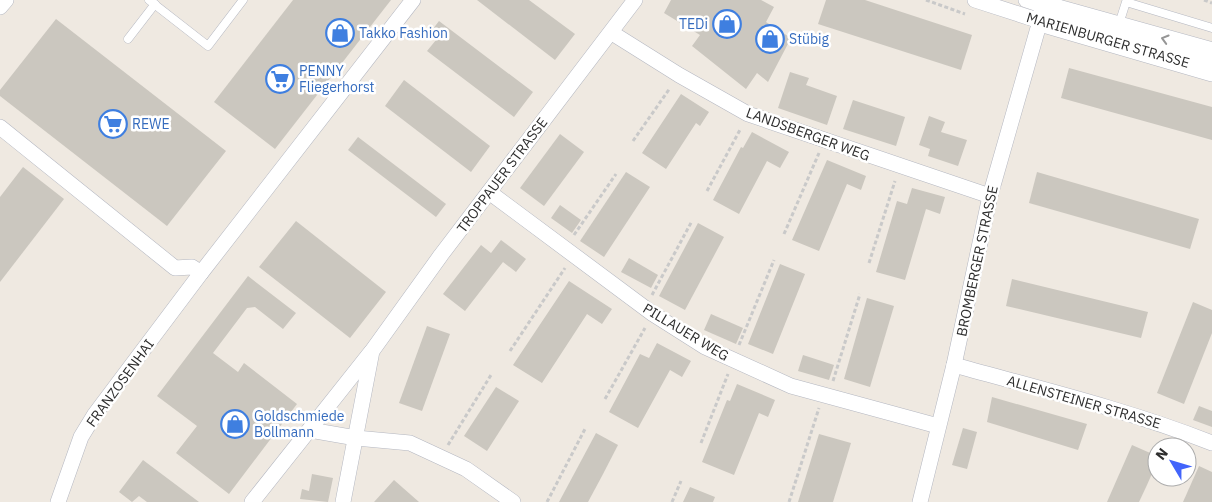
<svg xmlns="http://www.w3.org/2000/svg" width="1212" height="502" viewBox="0 0 1212 502" font-family="'IBM Plex Sans',sans-serif">
	<style>
		.building { fill: #cbc7bf }
		.lines { fill: none; stroke-linecap: round; stroke-linejoin: round }
		.lane-casing { stroke: #b4b7c1; stroke-width: 9 }
		.street-casing { stroke: #b4b7c1; stroke-width: 16 }
		.secondary-casing { stroke: #b4b7c1; stroke-width: 22 }
		.path { stroke: #c9c9c9; stroke-width: 3; stroke-dasharray: 4 2.5; stroke-linecap: butt }
		.lane { stroke: #fff; stroke-width: 8 }
		.street { stroke: #fff; stroke-width: 15 }
		.secondary { stroke: #fff; stroke-width: 21 }
		.oneway { stroke: #969696 }
		.labels { text-anchor: middle; dominant-baseline: central; stroke-width: 5; stroke-linejoin: round; paint-order: stroke }
		.shop-label { font-size: 14px; fill: #366cbe; stroke: #fff; text-anchor: start }
		.street-label { font-size: 14px; fill: #2e2e2e; stroke: #fff }
	</style>
	<rect width="100%" height="100%" fill="#efe9e1"/>
	<g class="building">
		<path d="M293,0h98l-116,149 -61,-47z"/>
		<path d="M477,0h52l46,34 -20,26z"/>
		<path d="M671,0h90l13,7 -8,15 25,16 -23,44 -11,-9 -11,16 -54,-43 8,-11 -36,-22z"/>
		<path d="M826,0h39l107,35 -11,35 -143,-46z"/>
		<path d="M56,19l170,132 -59,75 -167,-130v-6z"/>
		<path d="M439,21l94,71 -19,25 -87,-66 9,-11 -7,-6z"/>
		<path d="M1069,68l143,39v33l-151,-42z"/>
		<path d="M790,72l19,6 -3,7 31,11 -10,29 -49,-17z"/>
		<path d="M404,80l86,66 -19,26 -86,-66z"/>
		<path d="M681,94l28,18 -9,14 -4,-3 -30,46 -24,-16z"/>
		<path d="M853,100l52,17 -9,29 -53,-17z"/>
		<path d="M929,116l16,6 -4,10 26,8 -9,26 -30,-10 2,-7 -11,-4z"/>
		<path d="M752,132l37,20 -9,16 -13,-7 -28,53 -26,-14 28,-53 2,1z"/>
		<path d="M560,134l24,18 -40,54 -24,-18z"/>
		<path d="M358,137l88,67 -10,13 -88,-67z"/>
		<path d="M827,160l39,16 -5,14 -14,-6 -28,67 -27,-11z"/>
		<path d="M23,167l41,32 -64,83v-85z"/>
		<path d="M626,172l24,15 -46,70 -24,-16z"/>
		<path d="M1037,172l162,47 -9,30 -161,-46z"/>
		<path d="M912,188l33,9 -5,17 -14,-5 -21,71 -29,-8 21,-71 10,3z"/>
		<path d="M560,205l21,15 -9,13 -21,-15z"/>
		<path d="M296,221l90,71 -36,46 -91,-71z"/>
		<path d="M698,223l26,14 -39,73 -26,-14z"/>
		<path d="M501,240l25,19 -10,13 -13,-10 -38,49 -22,-17 38,-49 10,8z"/>
		<path d="M629,258l29,17 -7,13 -30,-16z"/>
		<path d="M780,264l25,10 -32,80 -25,-10z"/>
		<path d="M248,276l48,37 -13,16 -28,-22 -8,1 -34,45 25,19 6,-9 53,41 -68,90 -53,-41 21,-27 -40,-30z"/>
		<path d="M1012,279l136,33 -7,26 -135,-32z"/>
		<path d="M569,281l43,28 -10,15 -15,-10 -45,69 -29,-18z"/>
		<path d="M867,298l27,8 -24,81 -26,-8z"/>
		<path d="M1193,302l19,8v23l-28,71 -27,-11z"/>
		<path d="M711,314l32,14 -7,16 -32,-14z"/>
		<path d="M427,326l23,8 -28,77 -23,-8z"/>
		<path d="M657,343l34,18 -9,16 -12,-7 -32,58 -29,-16 31,-58 9,4z"/>
		<path d="M803,355l31,10 -5,15 -31,-9z"/>
		<path d="M737,384l38,16 -7,17 -9,-4 -25,62 -32,-13 25,-62 3,1z"/>
		<path d="M496,387l23,14 -32,50 -23,-15z"/>
		<path d="M992,397l95,27 -9,26 -91,-28z"/>
		<path d="M1199,406l13,5v16l-19,-7z"/>
		<path d="M963,428l14,4 -10,37 -15,-4z"/>
		<path d="M596,433l22,12 -16,31 -14,26h-29z"/>
		<path d="M819,434l32,9 -18,59h-35z"/>
		<path d="M1132,445l25,11v6l-10,23 -8,17h-32z"/>
		<path d="M143,460l56,42h-52l-8,-6 -7,6 -13,-10z"/>
		<path d="M1199,466l13,6v30h-29z"/>
		<path d="M312,474l21,4 -5,24 -28,-3 2,-10 7,2z"/>
		<path d="M394,480l25,22h-45z"/>
		<path d="M690,487l25,10 -2,5h-30z"/>
	</g>
	<g class="lines">
		<defs>
			<g id="lane">
				<path d="M149,0l59,46 35,-46"/>
				<path d="M1119,24l7,-22 86,26"/>
				<path d="M128,39l27,-35"/>
			</g>
			<g id="street">
				<path d="M1026,0l21,7"/>
				<path d="M0,7l6,-7"/>
				<path d="M612,33l67,42 69,39 242,82"/>
				<path d="M0,127l175,141 17,-1 9,6 212,-273"/>
				<path d="M489,192l164,122 52,33 86,39 147,40"/>
				<path d="M954,365c87,24 174,45 258,78"/>
				<path d="M310,430l46,8 54,5 56,26 47,33"/>
				<path d="M58,502l23,-65 14,-23 106,-141"/>
				<path d="M252,502l119,-150"/>
				<path d="M343,502l29,-151 69,-96 194,-255"/>
				<path d="M920,502l34,-137 36,-169 50,-175 -65,-21"/>
			</g>
			<g id="secondary">
				<path d="M1051,0l-11,21 172,50"/>
				<path d="M1047,7l165,46"/>
			</g>
		</defs>
		<use href="#lane" class="lane-casing"/>
		<use href="#street" class="street-casing"/>
		<use href="#secondary" class="secondary-casing"/>
		<g class="path">
			<path d="M926,0l39,14"/>
			<path d="M1204,0l8,3"/>
			<path d="M633,141l37,-53"/>
			<path d="M707,191l34,-63"/>
			<path d="M784,234l35,-81"/>
			<path d="M574,235l42,-61"/>
			<path d="M869,263l26,-82"/>
			<path d="M652,295l40,-74"/>
			<path d="M739,345l35,-85"/>
			<path d="M510,351l55,-83"/>
			<path d="M833,381l27,-87"/>
			<path d="M605,399l40,-71"/>
			<path d="M701,443l27,-69"/>
			<path d="M448,445l43,-70"/>
			<path d="M547,502l38,-73"/>
			<path d="M672,502l9,-21"/>
			<path d="M789,502l30,-94"/>
		</g>
		<use href="#lane" class="lane"/>
		<use href="#street" class="street"/>
		<use href="#secondary" class="secondary"/>
	</g>
	<defs><path id="oneway-chevron" d="M-2-3.5L2.5 0L-2 3.5" fill="none" stroke-width="1.6" stroke-linecap="round" stroke-linejoin="round" transform="scale(1.25)"/></defs>
	<use class="oneway" href="#oneway-chevron" transform="translate(1165 39) rotate(-164)"/>
	<defs>
		<symbol id="shop-ring" viewBox="-11 -11 22 22"><circle r="9.5" fill="#fff" stroke="#3f7fe0" stroke-width="1.5"/><path d="M-5-2.5h2.3a2.7 3.5 0 0 1 5.4 0H5L5.5 6h-11ZM-1.5-2.5h3a1.5 2.3 0 0 0-3 0Z" fill="#3f7fe0"/></symbol>
		<symbol id="supermarket-ring" viewBox="-11 -11 22 22"><circle r="9.5" fill="#fff" stroke="#3f7fe0" stroke-width="1.5"/><path d="M-6-5.5h2.5l.6 2H6L4.5 2H-2.5L-4.4-4H-6ZM-1.5 3.2a1.3 1.3 0 1 0 .1 0ZM3 3.2a1.3 1.3 0 1 0 .1 0Z" fill="#3f7fe0"/></symbol>
	</defs>
	<g fill-rule="evenodd">
		<use href="#shop-ring" x="711" y="8" width="32" height="32"/>
		<use href="#shop-ring" x="324" y="17" width="32" height="32"/>
		<use href="#shop-ring" x="754" y="23" width="32" height="32"/>
		<use href="#supermarket-ring" x="264" y="63" width="32" height="32"/>
		<use href="#supermarket-ring" x="97" y="108" width="32" height="32"/>
		<use href="#shop-ring" x="219" y="408" width="32" height="32"/>
	</g>
	<g class="labels">
		<g class="shop-label">
			<text x="708" y="24" text-anchor="end">TEDi</text>
			<text x="359" y="33">Takko Fashion</text>
			<text x="789" y="39">Stübig</text>
			<text x="299" y="71">PENNY<tspan x="299" dy="16">Fliegerhorst</tspan></text>
			<text x="132" y="124">REWE</text>
			<text x="254" y="416">Goldschmiede<tspan x="254" dy="16">Bollmann</tspan></text>
		</g>
		<g class="street-label">
			<text transform="translate(1108 40) rotate(16)">MARIENBURGER STRASSE</text>
			<text transform="translate(808 134) rotate(20)">LANDSBERGER WEG</text>
			<text transform="translate(502 175) rotate(-53)">TROPPAUER STRASSE</text>
			<text transform="translate(977 261) rotate(-78)">BROMBERGER STRASSE</text>
			<text transform="translate(686 332) rotate(31)">PILLAUER WEG</text>
			<text transform="translate(120 383) rotate(-54)">FRANZOSENHAI</text>
			<text transform="translate(1084 402) rotate(16)">ALLENSTEINER STRASSE</text>
		</g>
	</g>
	<g transform="translate(1172 462) rotate(308)"><circle r="24" fill="#ffffff" stroke="#ababab"/>
	<path d="M0-4L9 19L0 12L-9 19Z" fill="#4264fb"/>
	<text y="-8" font-size="14" font-weight="bold" text-anchor="middle" fill="#2e2e2e">N</text>
	</g>
</svg>
